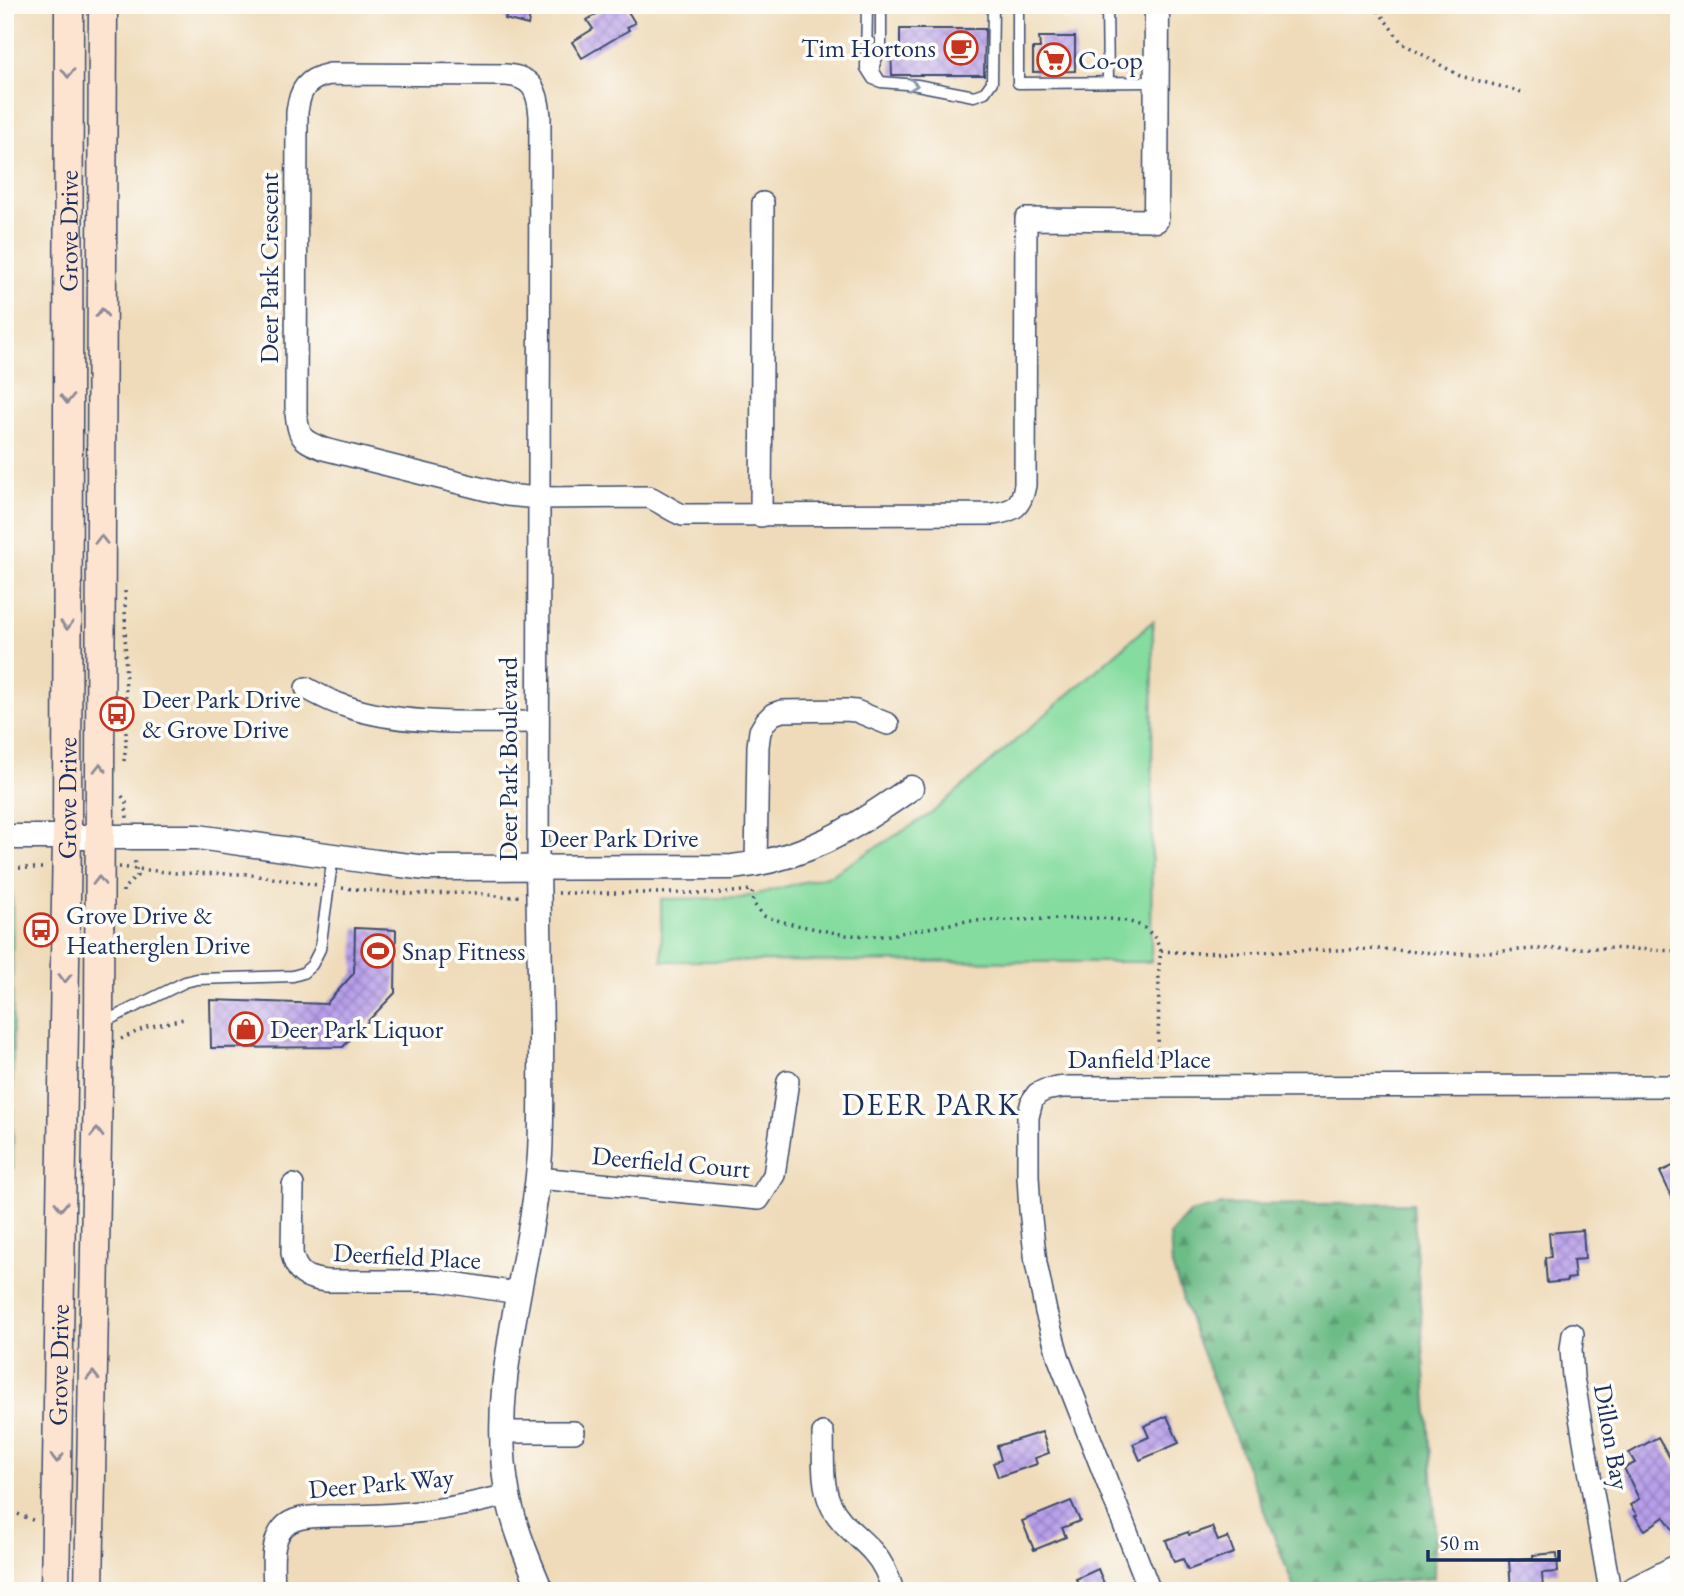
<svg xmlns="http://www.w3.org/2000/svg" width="1684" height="1596" viewBox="0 0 1684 1596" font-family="'EB Garamond',serif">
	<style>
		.forest { fill: url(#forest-firs); stroke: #447672; stroke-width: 2 }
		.green { fill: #85dc9f; stroke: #50867e; stroke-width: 2 }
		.building { fill: url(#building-cross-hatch) }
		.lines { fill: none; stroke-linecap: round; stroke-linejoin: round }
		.service-casing { stroke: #3b496c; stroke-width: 13 }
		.minor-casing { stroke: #3b496c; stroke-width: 24 }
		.tertiary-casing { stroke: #3b496c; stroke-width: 27 }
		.secondary-casing { stroke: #3b496c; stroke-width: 31 }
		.path { stroke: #3b496c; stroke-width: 3.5; stroke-dasharray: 2 5; stroke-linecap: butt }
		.service { stroke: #fff; stroke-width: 10 }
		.minor { stroke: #fff; stroke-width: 21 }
		.tertiary { stroke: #fff; stroke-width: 24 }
		.secondary { stroke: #fde4d0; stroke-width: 28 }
		.oneway { stroke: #8c8a97 }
		.oneway2 { stroke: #8d97ae }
		.labels { text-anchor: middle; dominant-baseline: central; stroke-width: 7; stroke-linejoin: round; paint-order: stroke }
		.poi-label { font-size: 26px; fill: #1b2f5e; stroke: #fdfcf7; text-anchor: start }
		.street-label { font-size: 26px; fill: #1b2f5e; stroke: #fdfcf7 }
		.quarter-label { font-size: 30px; letter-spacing: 2px; fill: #1b2f5e; stroke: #fdfcf7 }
	</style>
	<defs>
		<pattern id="forest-firs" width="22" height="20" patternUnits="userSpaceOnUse" patternTransform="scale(1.75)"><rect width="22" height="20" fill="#6cbc86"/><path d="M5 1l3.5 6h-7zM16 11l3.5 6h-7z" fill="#589971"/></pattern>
		<pattern id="building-cross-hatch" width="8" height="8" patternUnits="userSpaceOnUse" patternTransform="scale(1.75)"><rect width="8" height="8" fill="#b89fea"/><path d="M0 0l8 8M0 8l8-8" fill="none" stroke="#9582c1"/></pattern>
	</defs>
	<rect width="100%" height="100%" fill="#fdfcf7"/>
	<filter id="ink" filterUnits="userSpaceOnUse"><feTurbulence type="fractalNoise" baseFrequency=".0143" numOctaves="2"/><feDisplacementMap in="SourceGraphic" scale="14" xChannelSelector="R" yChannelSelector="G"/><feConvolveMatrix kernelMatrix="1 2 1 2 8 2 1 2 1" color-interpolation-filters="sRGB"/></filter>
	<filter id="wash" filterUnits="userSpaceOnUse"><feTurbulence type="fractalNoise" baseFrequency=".00686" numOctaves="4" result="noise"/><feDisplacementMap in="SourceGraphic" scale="28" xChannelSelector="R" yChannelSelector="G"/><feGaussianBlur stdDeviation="1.57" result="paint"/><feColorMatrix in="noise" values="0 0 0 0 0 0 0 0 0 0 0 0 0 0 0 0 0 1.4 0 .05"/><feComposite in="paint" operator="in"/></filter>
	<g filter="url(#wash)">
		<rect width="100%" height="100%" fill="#efdbba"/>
		<path class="forest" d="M1413,1203l22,312 -1,63 -139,12 -102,-261 -21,-63 -2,-32 19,-21 33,-8z"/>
		<g class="green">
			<path d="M1153,621l-2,341 -489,-1 -1,-62 80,-1 90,-23 101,-62z"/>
			<path d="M5,873h7l1,295 -8,-2z"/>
		</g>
		<g id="blocks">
			<g class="building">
				<path d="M508,5h24l-4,20 -23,-6z"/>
				<path d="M611,5h13l11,18 -8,4 2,3 -47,28 -10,-16 21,-13 -6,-9z"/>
				<path d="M900,29h85l-1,46h-92l-1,-26h9z"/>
				<path d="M1039,37h36v34l-42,1v-24h7z"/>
				<path d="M355,928l41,2 -1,63 -52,54 -132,1 -1,-48 116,4 28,-31z"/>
				<path d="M1679,1163v49l-19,-40z"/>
				<path d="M1583,1230l2,29 -12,1 2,18 -8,1v2l-20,2 -2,-25 6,-1 -2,-24z"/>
				<path d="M1167,1416l12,27 -39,17 -7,-16 16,-7 -5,-11z"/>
				<path d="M1042,1432l7,21 -14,5 2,6 -39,13 -5,-14 8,-3 -4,-14z"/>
				<path d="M1658,1437l21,37v64l-15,-21 -19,13 -10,-14 2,-1 -7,-10 9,-6 -15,-31 11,-5 -6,-10z"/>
				<path d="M1071,1501l9,20 -18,7 4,9 -32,13 -12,-29z"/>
				<path d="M1212,1527l6,14 10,-4 6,16 -46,17 -5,-11 -9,3 -8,-22 22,-8 1,3z"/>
				<path d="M1557,1553l1,19 -16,1 1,17 -32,1 -2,-31 24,-2v-3z"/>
				<path d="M1098,1569l9,22h-26l-5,-12z"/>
			</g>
		</g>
	</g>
	<g filter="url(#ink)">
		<use href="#blocks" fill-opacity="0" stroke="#3b496c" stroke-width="2"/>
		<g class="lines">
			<defs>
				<g id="service">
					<path d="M867,5l-1,63 7,11 8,3 36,3 57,11 11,-4 7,-10 1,-77"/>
					<path d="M1018,5v78l139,-1"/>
					<path d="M1107,5l1,77"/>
					<path d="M880,81l-6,-10v-6l7,-17v-43"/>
					<path d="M100,1024l85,-42 12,-3 96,-3 10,-3 9,-8 8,-16 13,-93"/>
				</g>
				<g id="minor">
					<path d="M761,516l2,-313"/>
					<path d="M306,688c13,7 25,14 39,18 55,20 134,16 192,16"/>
					<path d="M756,865l2,-119 2,-15 6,-10 7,-7 9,-3 63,-1 11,1 32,13"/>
					<path d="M538,868l2,-752c-2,-25 -7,-39 -34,-41l-176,-1c-24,5 -30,15 -33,38l-1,301c3,25 5,27 28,36l183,46 31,3 111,-1c12,5 22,14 34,18l310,-1c21,-3 28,-7 32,-29l1,-266 130,1"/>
					<path d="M538,1178l221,21 15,-24 14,-94"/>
					<path d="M293,1185l-1,68c4,21 15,26 35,28h113l78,12"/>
					<path d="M1573,1334l-2,15 2,28 37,214"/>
					<path d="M503,1432h71"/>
					<path d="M823,1433c1,23 -2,49 7,70 9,21 28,32 43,49 10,11 16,25 20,39"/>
					<path d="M274,1591c0,-20 -5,-47 9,-63 10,-12 29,-11 45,-12 37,0 75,-1 112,-7 23,-3 46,-9 68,-14"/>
					<path d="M1150,1591l-91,-232 -13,-47 -10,-49 -6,-53 -2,-34v-59l4,-16 5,-7 8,-4 18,-3 616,-1"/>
				</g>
				<g id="tertiary">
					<path d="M1156,220l1,-215"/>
					<path d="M5,837h193l178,25 51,6 305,-1c72,-7 121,-38 179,-79"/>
					<path d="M538,868c1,55 2,109 3,164 0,41 1,81 -1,122 -8,114 -54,227 -32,342 7,33 20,64 33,95"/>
					<path d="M1630,1591l49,-25"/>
				</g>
				<g id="secondary">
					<path id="s1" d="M55,1591l12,-755 2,-831"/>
					<path d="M89,1591l10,-566 4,-1020"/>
				</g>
			</defs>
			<use href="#service" class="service-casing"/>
			<use href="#minor" class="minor-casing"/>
			<use href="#tertiary" class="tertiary-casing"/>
			<use href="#secondary" class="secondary-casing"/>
			<g class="path">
				<path d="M1374,5l28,38 58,33 66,17"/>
				<path d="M124,761l2,-17 -1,-154"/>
				<path d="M122,796l4,6 1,17"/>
				<path d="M119,867l57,6 70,1 71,11"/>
				<path d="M5,868h40"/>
				<path d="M342,888l72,6 61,-1 29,4 15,-1"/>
				<path d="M123,892v-3l14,-13 -3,-19"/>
				<path d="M558,893h166l28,-3 1,13 11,13 23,7 59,12 38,1 83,-15 134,-3 26,3 15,5 12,10 7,15 -2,15 -1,101"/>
				<path d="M1161,951l31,2 188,-4 55,4h36l64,-4 68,-1 76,3"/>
				<path d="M121,1039l26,-12 37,-8"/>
				<path d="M5,1509l30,12"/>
			</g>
			<use href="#service" class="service"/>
			<use href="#minor" class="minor"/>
			<use href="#tertiary" class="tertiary"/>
			<use href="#secondary" class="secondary"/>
		</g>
		<defs><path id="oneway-chevron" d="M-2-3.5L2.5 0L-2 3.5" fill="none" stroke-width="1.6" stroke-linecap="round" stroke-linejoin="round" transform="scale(1.75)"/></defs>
		<g class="oneway">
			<use href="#oneway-chevron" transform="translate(68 73) rotate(90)"/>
			<use href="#oneway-chevron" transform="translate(102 313) rotate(-90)"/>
			<use href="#oneway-chevron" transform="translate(67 399) rotate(90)"/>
			<use href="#oneway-chevron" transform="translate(101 540) rotate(-90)"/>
			<use href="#oneway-chevron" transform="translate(67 625) rotate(90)"/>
			<use href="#oneway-chevron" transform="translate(100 768) rotate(-90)"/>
			<use href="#oneway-chevron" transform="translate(99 881) rotate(-90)"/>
			<use href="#oneway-chevron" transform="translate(65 978) rotate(91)"/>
			<use href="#oneway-chevron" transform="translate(97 1133) rotate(-89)"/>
			<use href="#oneway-chevron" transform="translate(61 1206) rotate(91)"/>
			<use href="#oneway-chevron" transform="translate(93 1376) rotate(-89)"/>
			<use href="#oneway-chevron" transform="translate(57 1458) rotate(91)"/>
		</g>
		<use class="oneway2" href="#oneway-chevron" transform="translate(913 85) rotate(7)"/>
	</g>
	<defs>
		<symbol id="cafe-ring" viewBox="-11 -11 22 22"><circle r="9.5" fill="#fdfcf7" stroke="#c8321e" stroke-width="1.5"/><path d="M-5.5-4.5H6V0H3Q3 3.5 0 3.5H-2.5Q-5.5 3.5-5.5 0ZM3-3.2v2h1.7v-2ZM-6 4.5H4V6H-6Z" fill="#c8321e"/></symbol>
		<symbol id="supermarket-ring" viewBox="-11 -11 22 22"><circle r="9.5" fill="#fdfcf7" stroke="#c8321e" stroke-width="1.5"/><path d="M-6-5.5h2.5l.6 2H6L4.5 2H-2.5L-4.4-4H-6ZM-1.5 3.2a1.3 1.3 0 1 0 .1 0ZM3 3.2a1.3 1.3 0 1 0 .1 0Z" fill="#c8321e"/></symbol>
		<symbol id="bus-ring" viewBox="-11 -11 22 22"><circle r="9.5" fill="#fdfcf7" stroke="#c8321e" stroke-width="1.5"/><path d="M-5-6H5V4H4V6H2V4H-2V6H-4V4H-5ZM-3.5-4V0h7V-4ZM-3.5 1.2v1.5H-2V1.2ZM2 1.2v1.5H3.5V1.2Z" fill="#c8321e"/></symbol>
		<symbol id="stadium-ring" viewBox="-11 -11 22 22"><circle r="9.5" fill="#fdfcf7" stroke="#c8321e" stroke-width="1.5"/><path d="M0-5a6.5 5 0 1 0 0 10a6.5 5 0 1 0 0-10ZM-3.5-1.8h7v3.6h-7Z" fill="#c8321e"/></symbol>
		<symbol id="shop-ring" viewBox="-11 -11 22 22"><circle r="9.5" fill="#fdfcf7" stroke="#c8321e" stroke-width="1.5"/><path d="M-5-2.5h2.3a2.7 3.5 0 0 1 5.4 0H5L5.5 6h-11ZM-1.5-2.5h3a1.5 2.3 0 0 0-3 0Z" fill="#c8321e"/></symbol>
	</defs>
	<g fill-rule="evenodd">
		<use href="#cafe-ring" x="942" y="29" width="38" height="38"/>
		<use href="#supermarket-ring" x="1035" y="41" width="38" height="38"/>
		<use href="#bus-ring" x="98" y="695" width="38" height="38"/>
		<use href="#bus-ring" x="22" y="911" width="38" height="38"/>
		<use href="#stadium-ring" x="359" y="932" width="38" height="38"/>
		<use href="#shop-ring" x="227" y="1010" width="38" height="38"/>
	</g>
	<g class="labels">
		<g class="poi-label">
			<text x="936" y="48" text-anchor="end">Tim Hortons</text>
			<text x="1078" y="60">Co-op</text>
			<text x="142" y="699">Deer Park Drive<tspan x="142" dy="30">&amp; Grove Drive</tspan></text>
			<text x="66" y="915">Grove Drive &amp;<tspan x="66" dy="30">Heatherglen Drive</tspan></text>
			<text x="402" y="951">Snap Fitness</text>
			<text x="270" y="1029">Deer Park Liquor</text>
		</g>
		<g class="street-label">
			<text stroke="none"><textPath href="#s1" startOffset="1360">Grove Drive</textPath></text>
			<text transform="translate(269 268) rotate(-90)">Deer Park Crescent</text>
			<text transform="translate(508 759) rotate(-90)">Deer Park Boulevard</text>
			<text stroke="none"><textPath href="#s1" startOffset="793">Grove Drive</textPath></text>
			<text x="619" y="838">Deer Park Drive</text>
			<text x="1139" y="1059">Danfield Place</text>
			<text transform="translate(671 1162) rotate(5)">Deerfield Court</text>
			<text transform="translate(407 1256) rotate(3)">Deerfield Place</text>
			<text stroke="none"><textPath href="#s1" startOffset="226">Grove Drive</textPath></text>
			<text transform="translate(1612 1437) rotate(80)">Dillon Bay</text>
			<text transform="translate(381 1483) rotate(-5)">Deer Park Way</text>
		</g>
		<g class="quarter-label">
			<text x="931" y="1104">DEER PARK</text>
		</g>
	</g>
	<rect width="1684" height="1596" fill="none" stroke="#fdfcf7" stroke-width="28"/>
	<path d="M1428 1550v10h131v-10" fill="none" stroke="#1b2f5e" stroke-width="3.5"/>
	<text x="1439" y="1550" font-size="21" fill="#1b2f5e" stroke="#fdfcf7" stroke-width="5" paint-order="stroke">50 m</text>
</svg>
